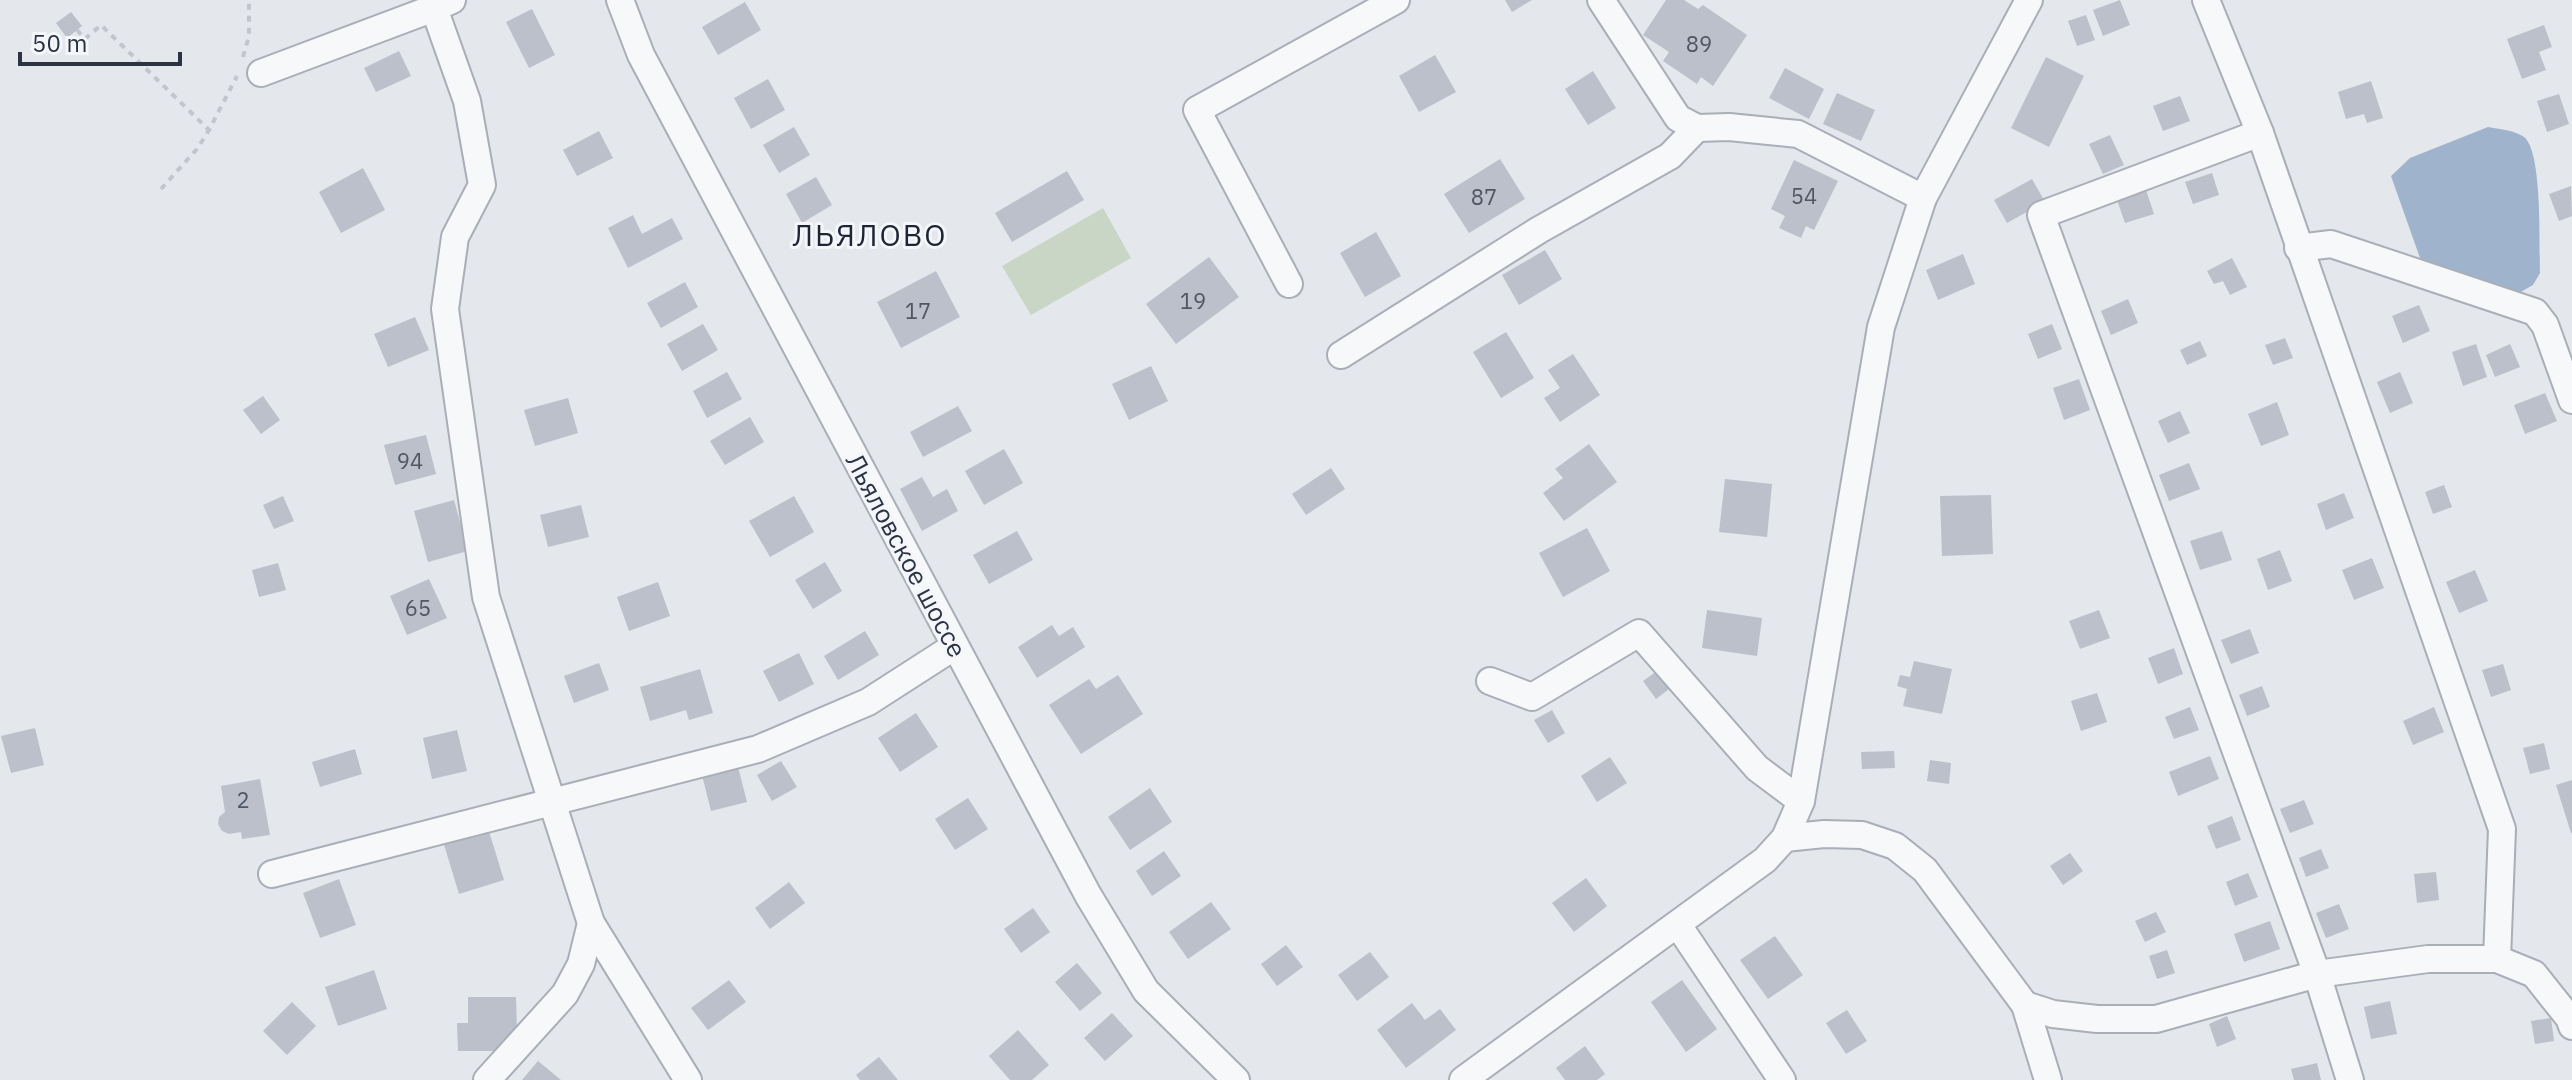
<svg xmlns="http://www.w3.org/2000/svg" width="2572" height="1080" viewBox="0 0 2572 1080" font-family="'IBM Plex Sans',sans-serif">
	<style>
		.garden { fill: #c9d6c5 }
		.water { fill: #9fb4cc }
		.building { fill: #bbc0ca }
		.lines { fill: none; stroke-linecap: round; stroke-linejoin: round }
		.minor-casing { stroke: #a9aeb7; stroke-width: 30 }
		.path { stroke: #c2c5cb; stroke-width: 4; stroke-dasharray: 6 6; stroke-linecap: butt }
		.minor { stroke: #f7f8fa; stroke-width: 26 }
		.labels { text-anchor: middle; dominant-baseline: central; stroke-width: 6; stroke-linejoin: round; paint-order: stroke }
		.number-label { font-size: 22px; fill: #4f5766 }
		.street-label { font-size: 26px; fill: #2b3445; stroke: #f4f6f9 }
		.quarter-label { font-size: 30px; letter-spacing: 2px; fill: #1d2536; stroke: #f4f6f9 }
	</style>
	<rect width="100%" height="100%" fill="#e4e7ec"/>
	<path class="garden" d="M1103,208l28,50 -100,57 -29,-49z"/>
	<path class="water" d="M2488,127c11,2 26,3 36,10 19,15 15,110 16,136l-7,12 -14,8 -88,-24 -11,-11 -29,-82 19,-18z"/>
	<g class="building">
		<path d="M1505,0h27l-20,12z"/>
		<path d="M1666,0h18l14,9 5,-4 44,30 -34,51 -12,-9 -4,7 -34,-23 6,-9 -26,-17z"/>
		<path d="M2120,0l10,25 -27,11 -10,-26z"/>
		<path d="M745,2l16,28 -43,25 -16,-28z"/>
		<path d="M532,9l23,46 -26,13 -23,-46z"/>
		<path d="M71,12l11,14 -15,12 -11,-15z"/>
		<path d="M2086,15l9,25 -18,6 -9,-25z"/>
		<path d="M2544,25l8,22 -13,5 7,18 -24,9 -15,-40z"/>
		<path d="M399,51l12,25 -35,16 -12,-24z"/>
		<path d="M1435,55l21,37 -37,20 -20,-36z"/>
		<path d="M2046,57l38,19 -35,71 -38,-19z"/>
		<path d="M1785,68l39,21 -15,30 -40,-21z"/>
		<path d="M1593,71l23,37 -28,17 -23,-36z"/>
		<path d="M768,79l17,31 -34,19 -17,-31z"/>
		<path d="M2371,81l12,37 -16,5 -3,-9 -18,5 -8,-27z"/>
		<path d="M1837,93l38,17 -14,31 -38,-17z"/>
		<path d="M2559,94l10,30 -22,8 -10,-31z"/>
		<path d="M2180,96l10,25 -27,10 -10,-25z"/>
		<path d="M794,127l16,28 -31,18 -16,-28z"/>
		<path d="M599,131l14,27 -36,18 -14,-26z"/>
		<path d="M2110,135l14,30 -21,9 -14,-30z"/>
		<path d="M1500,159l25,40 -56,34 -25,-39z"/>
		<path d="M1794,160l44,21 -24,49 -8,-4 -5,12 -22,-10 6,-12 -14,-7z"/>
		<path d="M363,168l22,42 -44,23 -22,-41z"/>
		<path d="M1067,171l17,29 -72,42 -17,-29z"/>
		<path d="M2212,173l7,22 -26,9 -8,-22z"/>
		<path d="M816,177l16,28 -30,18 -16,-29z"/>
		<path d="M2032,179l13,23 -38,21 -13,-23z"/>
		<path d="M2571,186l1,30 -13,5 -10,-27z"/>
		<path d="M2146,190l8,24 -29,9 -8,-23z"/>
		<path d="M633,215l9,19 30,-16 11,21 -55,29 -20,-40z"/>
		<path d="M1376,232l25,44 -36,21 -25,-44z"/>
		<path d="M1545,250l17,29 -43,26 -17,-30z"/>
		<path d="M1963,254l12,30 -37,16 -12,-30z"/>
		<path d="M1209,257l30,40 -63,47 -30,-40z"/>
		<path d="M2232,258l15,29 -17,8 -7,-14 -9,3 -7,-13z"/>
		<path d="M936,271l24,46 -59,31 -24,-46z"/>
		<path d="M685,282l13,25 -37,21 -14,-25z"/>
		<path d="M2128,299l10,24 -27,12 -10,-24z"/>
		<path d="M2419,305l11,26 -27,12 -11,-27z"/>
		<path d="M415,317l14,33 -41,17 -14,-33z"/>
		<path d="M703,324l15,26 -36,21 -15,-27z"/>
		<path d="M2052,324l10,25 -24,10 -10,-25z"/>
		<path d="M1506,332l28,46 -33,20 -28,-46z"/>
		<path d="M2285,338l8,20 -20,7 -8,-20z"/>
		<path d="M2200,341l7,15 -20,9 -7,-15z"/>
		<path d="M2476,344l11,33 -24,9 -11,-34z"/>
		<path d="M2510,344l10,23 -25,10 -9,-22z"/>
		<path d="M1573,354l27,41 -40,27 -16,-24 16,-10 -12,-18z"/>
		<path d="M1151,366l17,35 -39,19 -17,-36z"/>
		<path d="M727,372l15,27 -35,19 -14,-27z"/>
		<path d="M2400,372l13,31 -23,10 -13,-31z"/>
		<path d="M2079,379l11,31 -26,10 -11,-32z"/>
		<path d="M2545,393l12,28 -32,13 -11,-29z"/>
		<path d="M263,396l17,24 -19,14 -18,-24z"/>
		<path d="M568,398l10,35 -43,13 -11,-36z"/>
		<path d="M2277,402l12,33 -28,11 -13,-32z"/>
		<path d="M958,406l14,25 -49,26 -13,-25z"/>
		<path d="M2180,411l10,22 -22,10 -10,-22z"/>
		<path d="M750,417l14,25 -39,23 -15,-24z"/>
		<path d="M426,435l10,39 -41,11 -11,-40z"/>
		<path d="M1589,444l28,38 -53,39 -21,-28 20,-15 -8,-9z"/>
		<path d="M1004,449l19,34 -39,22 -19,-34z"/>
		<path d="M2189,463l11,26 -31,12 -10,-26z"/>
		<path d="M1331,468l14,21 -39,26 -14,-21z"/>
		<path d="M922,477l11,20 14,-8 11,22 -36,20 -22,-42z"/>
		<path d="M1725,479l47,5 -5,53 -48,-5z"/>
		<path d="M2444,485l8,22 -19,7 -8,-22z"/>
		<path d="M2344,493l10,25 -28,12 -9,-26z"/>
		<path d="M1991,495l2,59 -51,2 -2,-60z"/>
		<path d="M283,496l11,25 -20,8 -11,-24z"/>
		<path d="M794,496l20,36 -44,25 -21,-36z"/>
		<path d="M454,500l14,51 -40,11 -14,-51z"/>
		<path d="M581,505l8,32 -41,10 -8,-32z"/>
		<path d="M1587,528l23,43 -47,26 -24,-44z"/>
		<path d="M1017,531l16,29 -44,24 -16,-29z"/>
		<path d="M2222,531l10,29 -32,10 -10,-29z"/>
		<path d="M2280,550l12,31 -24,9 -11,-31z"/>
		<path d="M2372,558l12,30 -30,12 -12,-30z"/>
		<path d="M825,562l17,29 -29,18 -18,-29z"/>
		<path d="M278,563l8,27 -27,7 -7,-27z"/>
		<path d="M2475,570l13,31 -29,12 -13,-31z"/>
		<path d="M429,579l18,39 -40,17 -17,-39z"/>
		<path d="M658,582l12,34 -41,15 -12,-34z"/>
		<path d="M1707,610l55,8 -5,38 -55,-8z"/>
		<path d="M2099,610l11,28 -30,11 -11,-28z"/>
		<path d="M1052,625l7,11 14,-9 12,20 -48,31 -19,-31z"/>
		<path d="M2250,629l9,24 -28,11 -10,-24z"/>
		<path d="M865,631l14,24 -41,25 -14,-24z"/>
		<path d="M2174,648l9,26 -25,10 -10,-26z"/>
		<path d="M799,653l15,31 -35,18 -16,-31z"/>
		<path d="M1914,661l38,8 -10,45 -39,-8 4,-17 -10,-3 3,-11 10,2z"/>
		<path d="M599,663l10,27 -35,13 -10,-27z"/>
		<path d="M2503,664l8,26 -20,7 -9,-27z"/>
		<path d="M1664,666l13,17 -21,16 -13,-18z"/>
		<path d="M700,669l13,44 -24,7 -3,-10 -36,11 -10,-34z"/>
		<path d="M1118,675l25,39 -62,40 -32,-49 40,-26 7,10z"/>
		<path d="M2262,686l8,21 -23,9 -8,-21z"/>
		<path d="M2097,693l10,29 -26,9 -10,-30z"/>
		<path d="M2190,707l9,23 -25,9 -9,-22z"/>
		<path d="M2434,707l10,25 -31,13 -10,-24z"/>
		<path d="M1552,710l13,23 -17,10 -14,-23z"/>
		<path d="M916,713l22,34 -38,25 -22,-34z"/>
		<path d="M35,728l9,37 -33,8 -10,-37z"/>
		<path d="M457,730l10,41 -35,8 -9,-41z"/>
		<path d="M2544,743l6,26 -20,5 -7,-26z"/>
		<path d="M355,749l7,25 -42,13 -8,-25z"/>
		<path d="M1894,751l1,17 -33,1 -1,-17z"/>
		<path d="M2210,756l9,23 -41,17 -9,-24z"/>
		<path d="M1610,757l17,26 -30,19 -16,-26z"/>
		<path d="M1930,760l21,3 -2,21 -22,-3z"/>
		<path d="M781,761l16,26 -25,14 -15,-26z"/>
		<path d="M738,767l9,35 -36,9 -9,-36z"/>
		<path d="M260,779l10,56 -28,4 -1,-7 -12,2 -7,-3 -4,-7 1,-7 6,-5 -4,-26z"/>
		<path d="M2572,780v53h-1l-15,-48z"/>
		<path d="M1150,788l22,34 -42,28 -22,-33z"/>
		<path d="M968,798l20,31 -33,21 -20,-31z"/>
		<path d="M2304,800l10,24 -24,9 -10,-24z"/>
		<path d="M2232,816l9,24 -25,9 -9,-23z"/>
		<path d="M487,825l17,55 -45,14 -17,-56z"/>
		<path d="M2321,849l8,19 -23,9 -7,-19z"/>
		<path d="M1164,851l17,25 -29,20 -16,-25z"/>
		<path d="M2070,853l13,18 -20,14 -13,-19z"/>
		<path d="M2436,872l3,28 -22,3 -3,-29z"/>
		<path d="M2248,873l10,24 -23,9 -9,-24z"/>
		<path d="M1586,878l21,28 -33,26 -22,-29z"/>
		<path d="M339,879l17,46 -36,13 -17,-45z"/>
		<path d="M789,882l16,21 -35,26 -15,-21z"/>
		<path d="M1211,902l20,27 -43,30 -19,-27z"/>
		<path d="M2339,904l10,25 -23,9 -10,-25z"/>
		<path d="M1033,908l17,24 -29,21 -17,-24z"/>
		<path d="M2156,912l10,20 -21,10 -10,-21z"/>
		<path d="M2270,921l10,28 -36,13 -10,-28z"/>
		<path d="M1775,936l28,39 -35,24 -28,-39z"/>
		<path d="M1286,945l17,22 -26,19 -16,-22z"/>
		<path d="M2167,950l8,23 -18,6 -8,-23z"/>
		<path d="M1370,952l19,25 -32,24 -19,-26z"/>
		<path d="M1077,963l25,30 -22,18 -25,-29z"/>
		<path d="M374,970l13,39 -49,17 -13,-39z"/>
		<path d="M729,980l17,22 -38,28 -17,-22z"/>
		<path d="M1682,980l35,49 -31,23 -35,-50z"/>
		<path d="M468,997h48l1,36 -18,18h-41l-1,-28h11z"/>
		<path d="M2390,1001l7,33 -26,5 -7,-32z"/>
		<path d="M292,1002l24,24 -29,29 -24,-24z"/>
		<path d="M1412,1003l13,17 15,-11 16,21 -50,38 -29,-38z"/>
		<path d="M1847,1010l20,31 -21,13 -20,-31z"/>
		<path d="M1112,1013l21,23 -28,25 -21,-23z"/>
		<path d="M2227,1016l9,23 -19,8 -8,-23z"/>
		<path d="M2551,1018l3,23 -19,3 -4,-23z"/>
		<path d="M1018,1030l31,35 -17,15h-22l-21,-24z"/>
		<path d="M1585,1046l20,28 -8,6h-32l-9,-12z"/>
		<path d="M879,1057l19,23h-38l-4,-5z"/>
		<path d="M538,1061l23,19h-39z"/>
		<path d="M2317,1063l4,17h-27l-3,-11z"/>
	</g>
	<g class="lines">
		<defs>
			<g id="minor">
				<path d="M452,0l-18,8 33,93 15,84 -27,52 -10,72 41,288 105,326 97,157"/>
				<path d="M620,0l21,55 447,840 58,96 90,89"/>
				<path d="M1601,0l77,118 19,10 32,-1 69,7 125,64"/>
				<path d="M2206,0l54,133 242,696 -5,130"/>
				<path d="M261,73l173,-65"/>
				<path d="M2260,133l-219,82 276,759 33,106"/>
				<path d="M2298,248l33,-4 204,68 10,13 27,75"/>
				<path d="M1289,284l-92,-174 199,-110"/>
				<path d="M1341,355l198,-125 131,-74 27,-28"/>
				<path d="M1490,681l42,16 107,-64 118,135 44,33"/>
				<path d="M1785,838l39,-4 38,1 33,11 30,24 100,135 23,75"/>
				<path d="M272,874l486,-125 110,-47 87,-56"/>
				<path d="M1678,925l104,155"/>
				<path d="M2025,1005l28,9 44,5h59l161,-45 111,-15h69l37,15 35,44 3,8"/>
				<path d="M487,1080l78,-86 16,-30 10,-41"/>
				<path d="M1463,1080l302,-220 20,-22 16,-37 80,-474 42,-129 106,-198"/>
			</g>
		</defs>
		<use href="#minor" class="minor-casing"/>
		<g class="path">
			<path d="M77,30l8,9 16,-14 108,105 28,-54"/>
			<path d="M243,57l6,-21v-36"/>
			<path d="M161,189l36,-40 12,-19"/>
		</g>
		<use href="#minor" class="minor"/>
	</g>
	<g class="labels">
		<g class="number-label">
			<text x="1699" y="43">89</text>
			<text x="1804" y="195">54</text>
			<text x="1484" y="196">87</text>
			<text x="1193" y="300">19</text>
			<text x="918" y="310">17</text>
			<text x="410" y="460">94</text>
			<text x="418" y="607">65</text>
			<text x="243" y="799">2</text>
		</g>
		<g class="street-label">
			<text transform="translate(907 555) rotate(62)">Льяловское шоссе</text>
		</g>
		<g class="quarter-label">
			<text x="870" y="234">ЛЬЯЛОВО</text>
		</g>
	</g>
	<path d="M20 52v12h160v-12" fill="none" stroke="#2b3445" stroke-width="4"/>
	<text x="32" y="52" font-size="24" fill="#2b3445" stroke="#f4f6f9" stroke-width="6" paint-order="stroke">50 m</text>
</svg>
